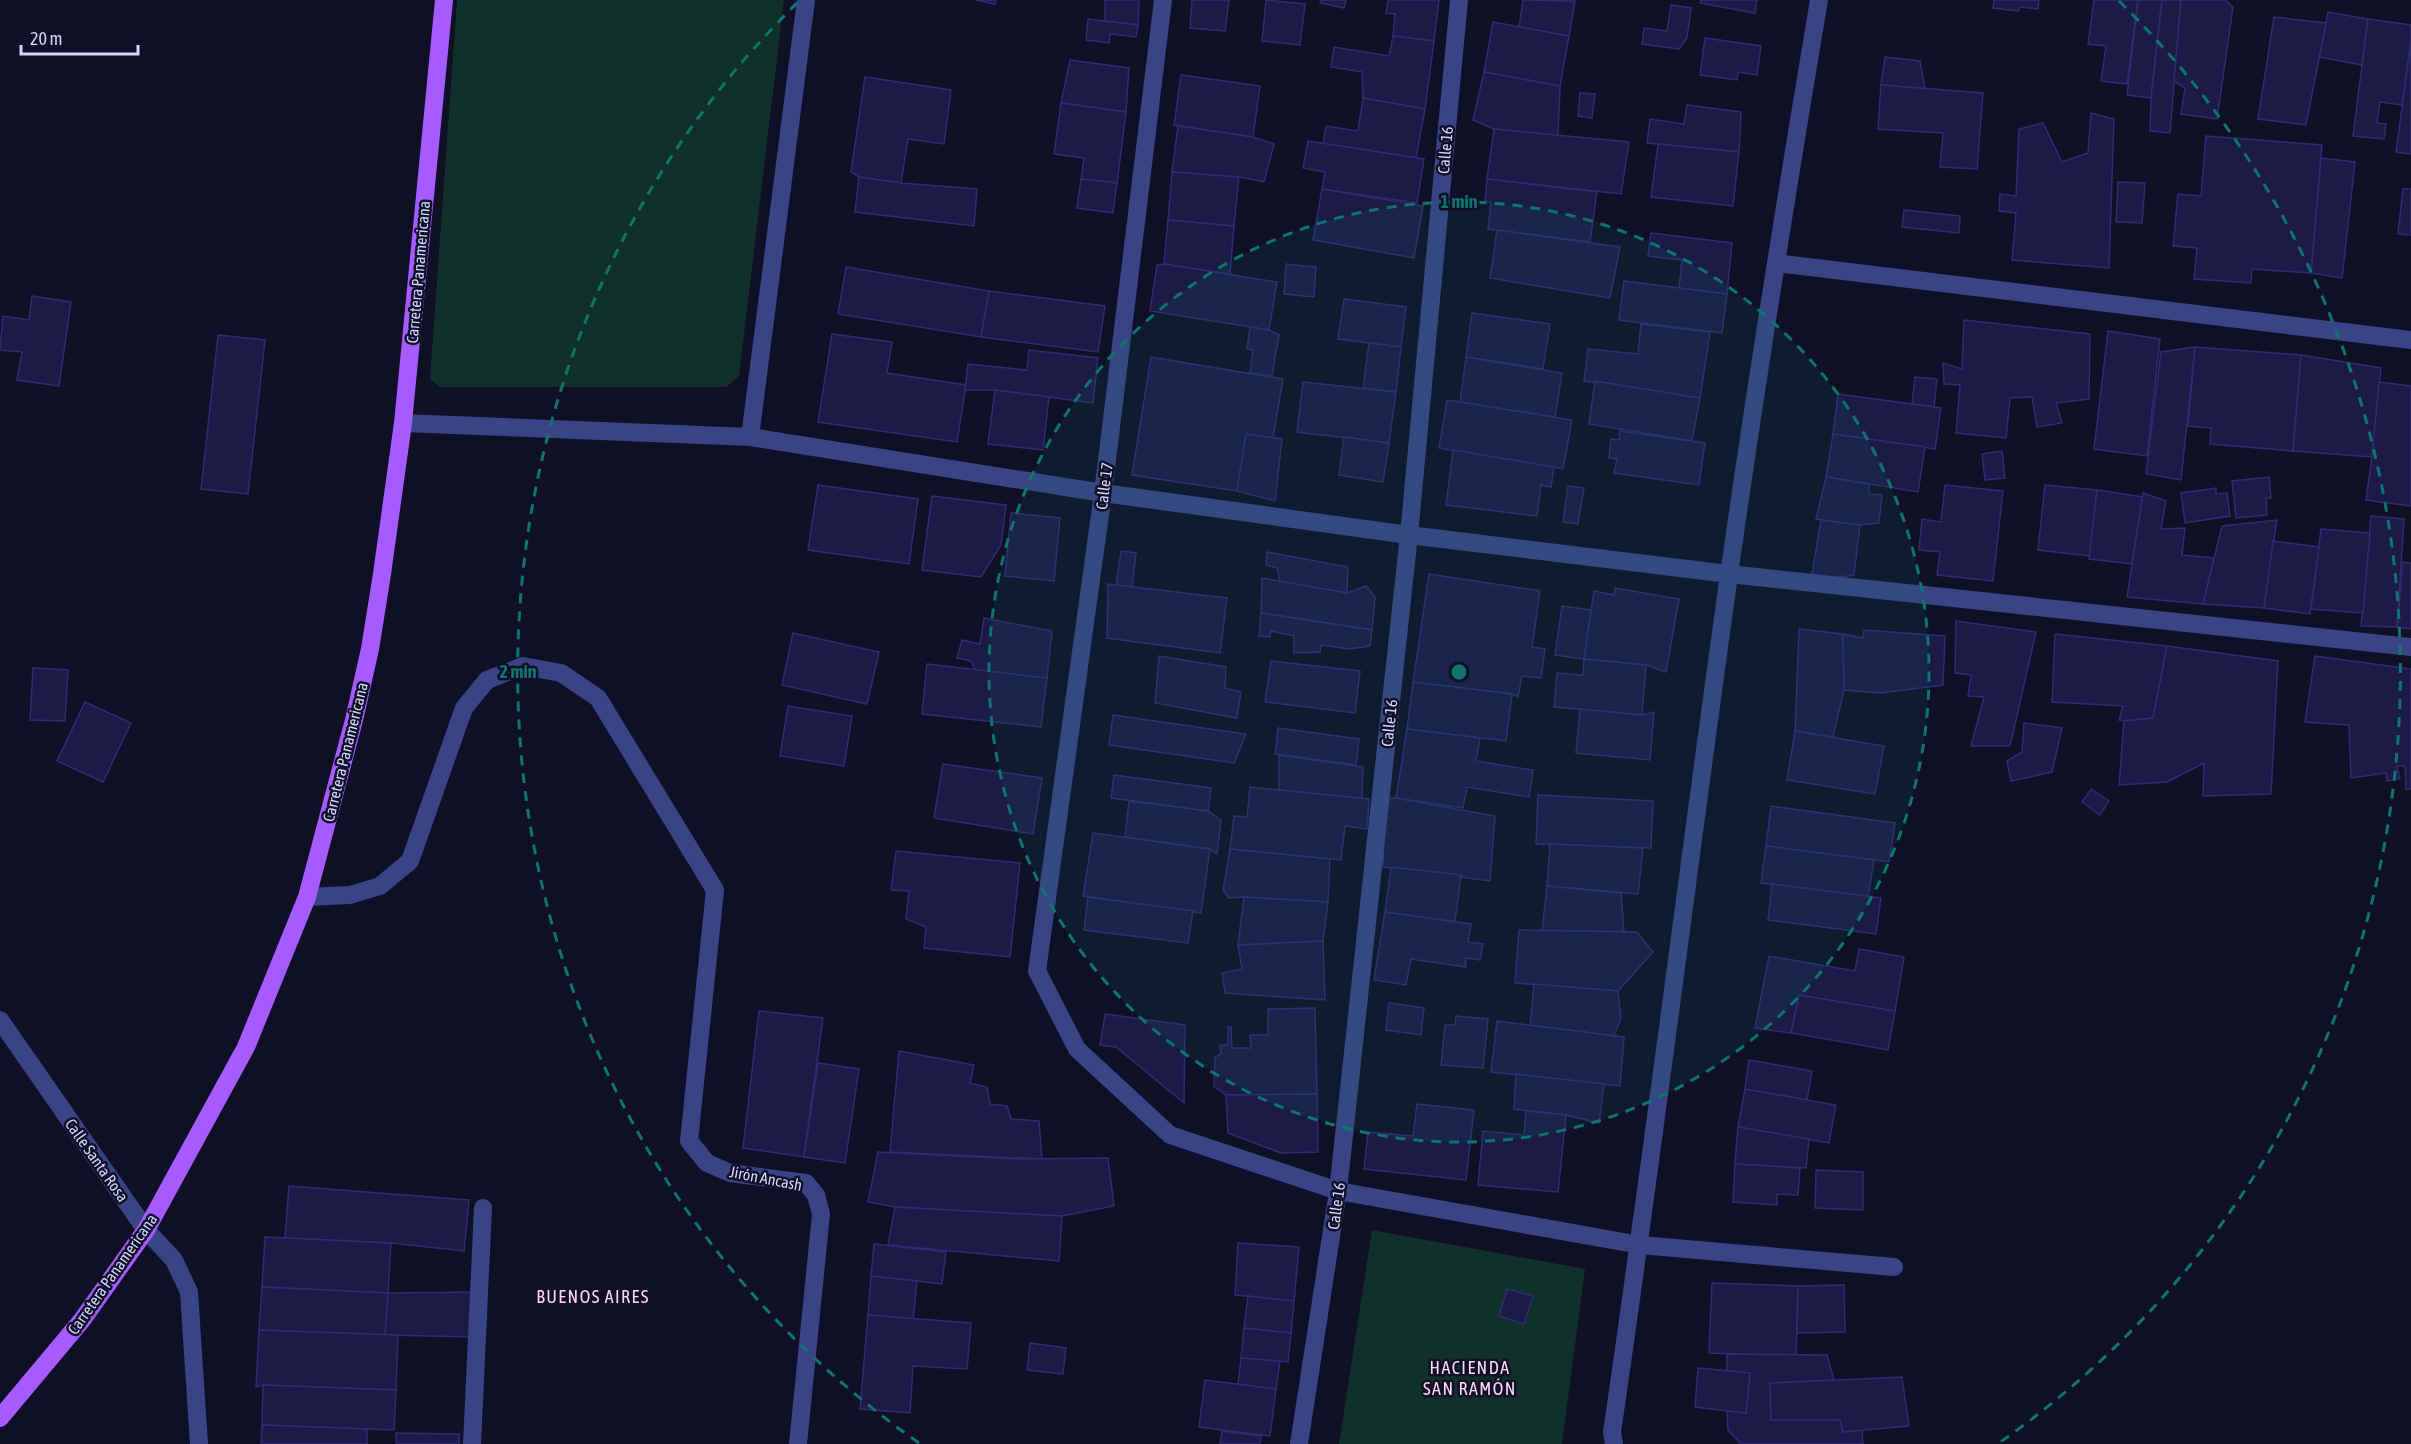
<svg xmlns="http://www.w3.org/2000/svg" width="2411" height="1444" viewBox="0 0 2411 1444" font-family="'Asap Condensed',sans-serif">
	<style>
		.green { fill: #12302a }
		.building { fill: #1c1b47; stroke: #2e2c74; stroke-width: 1.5 }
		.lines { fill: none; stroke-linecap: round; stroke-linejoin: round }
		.minor { stroke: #394486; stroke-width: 18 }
		.major { stroke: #a55bff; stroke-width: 18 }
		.ring { fill: none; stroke: #0f766e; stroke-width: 3; stroke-dasharray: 10 8 }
		.labels { text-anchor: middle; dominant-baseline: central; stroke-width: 5; stroke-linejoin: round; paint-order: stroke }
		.street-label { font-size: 16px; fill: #d4d6ff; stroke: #0f0f26 }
		.neighbourhood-label { font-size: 18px; letter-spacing: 1.5px; fill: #ffd6f7; stroke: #0f0f26 }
		.centre { fill: #0f766e; stroke: #0f0f26; stroke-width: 3 }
		.ring-label { font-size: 18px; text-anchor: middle; font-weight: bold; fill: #0f766e; stroke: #0f0f26; stroke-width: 5; stroke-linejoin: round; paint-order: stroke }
	</style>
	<rect width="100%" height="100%" fill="#0f0f26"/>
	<g class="green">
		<path d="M457,0h327l-45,376 -13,11h-286l-10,-8z"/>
		<path d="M1372,1230l213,39 -23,175h-223z"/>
	</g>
	<g class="building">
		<path d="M976,0h20l-1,4z"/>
		<path d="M1105,0h34l-1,25 -33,-4z"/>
		<path d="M1192,0h37l-4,31 -35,-3z"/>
		<path d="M1266,0l39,4 -5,41 -38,-4z"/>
		<path d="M1321,0h25l-2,8 -24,-5z"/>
		<path d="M1388,0h51l-5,41 -41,-5 2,-22 -9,-1z"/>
		<path d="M1523,0l52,1 -6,35 -50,-9z"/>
		<path d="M1701,0h56l-2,13 -55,-10z"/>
		<path d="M1994,0h45l-1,9 -18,-2 -2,4 -25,-3z"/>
		<path d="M2094,0h44l-11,84 -26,-3 5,-35 -18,-2z"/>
		<path d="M2138,0h24l-11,98 -24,-3z"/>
		<path d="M2162,0h19l-11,133 -20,-2 1,-33z"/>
		<path d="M2181,0h44l8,7 -16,112 -36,-5 4,-26 -11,-7z"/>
		<path d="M1671,5l20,3 -4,30 -8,11 -37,-5 2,-16 23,3z"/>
		<path d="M2328,12l40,7 -6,46 -43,-8z"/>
		<path d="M2274,17l52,6 -20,102 -48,-6z"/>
		<path d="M1088,19l50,6 -2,12 -26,-3 -1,9 -23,-3z"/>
		<path d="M2368,19l43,6v16l-9,64 -22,-3 -3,21 9,1 -2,15 -31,-3z"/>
		<path d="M1493,22l76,14 -9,50 -76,-14z"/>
		<path d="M1393,36l41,5 -9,68 -62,-11 -1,-26 -31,-5 3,-20 55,9z"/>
		<path d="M1705,38l56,8 -4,29 -19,-3 -1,8 -37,-5z"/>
		<path d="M2411,41v113l-15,-2z"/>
		<path d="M1885,57l35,4 5,28 -44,-4z"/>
		<path d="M1070,60l59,8 -3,44 -65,-9z"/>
		<path d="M1484,72l76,14 -2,49 -64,-6 -21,-9z"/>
		<path d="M1181,75l79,11 -7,51 -79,-12z"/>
		<path d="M865,77l86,13 -7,54 -36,-5 -7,44 -42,-6 -8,-5z"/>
		<path d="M1881,85l102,8 -6,76 -37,-2 3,-34 -65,-4z"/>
		<path d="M1580,93l15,1 -3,24 -14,-2z"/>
		<path d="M1363,98l62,11 -9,49 -93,-14 3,-18 32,5z"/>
		<path d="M1061,103l65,9 -9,71 -36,-4 3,-21 -30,-4z"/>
		<path d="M1687,105l54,7 -2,40 -92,-9 3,-24 34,5z"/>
		<path d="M2091,113l23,6 -5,149 -97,-8 4,-47 -17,-2 1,-17 16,2 3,-67 24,-6 19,39 26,-9z"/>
		<path d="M1178,126l75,11 21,7 -10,38 -25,-5 -67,-5z"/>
		<path d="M1494,129l135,13 -8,52 -134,-15z"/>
		<path d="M2206,136l116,9 -11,128 -59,-4 -1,14 -57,-4 3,-31 -24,-2 5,-52 23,2z"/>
		<path d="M1308,141l116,18 -7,44 -95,-14 3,-17 -22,-4z"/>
		<path d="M1658,144l81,8 -6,54 -82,-9z"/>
		<path d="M2321,158l34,4 -13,116 -31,-5z"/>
		<path d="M1172,172l67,5 -5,49 -66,-6z"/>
		<path d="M859,177l42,6 76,6 -3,37 -119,-14z"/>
		<path d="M1081,179l36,4 -4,30 -36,-5z"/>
		<path d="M1487,179l110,13 -7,50 -102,-13 3,-27h-6z"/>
		<path d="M2118,182l27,1 -3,40 -26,-1z"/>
		<path d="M1322,189l101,17 -9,52 -101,-18z"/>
		<path d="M2403,189h8v46l-13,-1z"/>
		<path d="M1904,210l56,6 -1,17 -57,-6z"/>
		<path d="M1168,220l66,6 -4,48 -66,-10z"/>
		<path d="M1497,230l123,17 -10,51 -120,-20z"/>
		<path d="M1651,233l81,10 -5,51 -48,-6 3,-28 -34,-4z"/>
		<path d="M1164,264l113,18 -8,48 -119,-19 7,-46z"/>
		<path d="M1286,264l30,3 -2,30 -30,-3z"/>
		<path d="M846,267l143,24 -8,46 -143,-23z"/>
		<path d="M1624,281l103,13 -5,39 -103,-13z"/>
		<path d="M989,291l116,15 -7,46 -117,-15z"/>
		<path d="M32,296l39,6 -12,84 -42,-6 5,-28 -22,-2 3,-34 26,4z"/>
		<path d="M1344,299l62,8 -5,40 -63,-8z"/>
		<path d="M1472,313l78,11 -7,45 -77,-12z"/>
		<path d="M1964,320l126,14 -1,65 -33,4 6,20 -25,4 -5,-30 -22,1 -4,40 -50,-5 4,-48 -16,-1 -1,-21 19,6z"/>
		<path d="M1641,324l69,8 -10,66 -116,-17 4,-32 50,5z"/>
		<path d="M1250,327l19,3 10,5 -7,41 -22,-3 3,-23 -6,-1z"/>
		<path d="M2108,331l52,8 -13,117 -53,-7z"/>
		<path d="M832,334l60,8 -5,31 79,12 -9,57 -139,-20z"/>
		<path d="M218,335l47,5 -17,154 -47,-5z"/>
		<path d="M1369,343l32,4 -5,45 -33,-4z"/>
		<path d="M2195,347l-14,133 -35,-6 15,-122z"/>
		<path d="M2195,347l106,8 -8,96 -83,-7 1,-16 -23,-2z"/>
		<path d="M1029,350l69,8 -5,45 -98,-13h-30l3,-26 59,6z"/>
		<path d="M2301,355l80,13 -9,89 -79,-6z"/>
		<path d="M1151,357l132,22 -10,59 -27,-4 -9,57 -105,-16z"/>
		<path d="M1466,357l96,16 -7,44 -95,-15z"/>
		<path d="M1915,377l22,2 -3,28 -22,-3z"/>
		<path d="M1595,381l105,17 -8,43 -103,-17z"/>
		<path d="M1303,382l93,10 -7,51 -92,-11z"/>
		<path d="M2379,382l32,4v120l-45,-6 6,-43z"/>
		<path d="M995,390l54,7 -6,53 -55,-6z"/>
		<path d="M1838,394l103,14 -6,41 -102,-15z"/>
		<path d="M1447,400l125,20 -9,49 -124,-21z"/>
		<path d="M1620,431l85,12 -6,42 -85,-12 3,-14 -8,-1 2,-19 8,1z"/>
		<path d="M1246,434l36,5 -7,62 -38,-10z"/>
		<path d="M1833,434l92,13 -7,45 -92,-15z"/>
		<path d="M1344,437l45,6 -6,39 -44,-7z"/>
		<path d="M1453,450l101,17 -3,20 -10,-2 -4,31 -91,-11z"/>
		<path d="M2002,451l3,27 -20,2 -3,-26z"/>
		<path d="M1826,477l43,7v10l13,1 -3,28 -19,2 -44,-6z"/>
		<path d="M2269,477l2,21h-5l1,17 -31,3 -4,-37z"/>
		<path d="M818,485l100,14 -9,65 -101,-14z"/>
		<path d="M1945,485l58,6 -10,90 -56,-6 3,-23 -21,-2 3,-31 19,3z"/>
		<path d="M2045,485l52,5 -7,66 -52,-6z"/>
		<path d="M1568,486l16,2 -6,36 -15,-2z"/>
		<path d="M2216,488v6l11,-1 3,23 -45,7 -4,-30z"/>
		<path d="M2097,490l46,7 -11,67 -43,-5z"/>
		<path d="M2143,493l23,8 -5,28 24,-1 -3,27 32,3 -11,46 -76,-7z"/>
		<path d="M932,496l74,9 -5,40 -20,32 -59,-7z"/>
		<path d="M1011,513l49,5 -6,63 -49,-5z"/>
		<path d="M2371,516l33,3 -7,108 -36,-1z"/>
		<path d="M1821,520l39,5 -6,50 -21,3 -21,-4z"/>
		<path d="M2277,520l-13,88 -61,-4 19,-78z"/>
		<path d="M2321,529l49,4 -7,80 -52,-4z"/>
		<path d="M2273,541l46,6 -9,67 -46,-6z"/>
		<path d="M1121,551l15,2 -4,34 -16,-2z"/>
		<path d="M1267,552l81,15 -1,26 -67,-11 -3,-14 -11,-3z"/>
		<path d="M2403,562l8,1v66l-14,-2z"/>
		<path d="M1429,574l111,17 -8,56 13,2 -4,29 -19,-2 -4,21 -6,-3 -99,-12z"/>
		<path d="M1262,578l85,15 19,-7 9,11 -3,33 -111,-17z"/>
		<path d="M1108,584l119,14 -7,55 -113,-15z"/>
		<path d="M1615,588l64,11 -13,73 -20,-7 -62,-6 10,-68 20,4z"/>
		<path d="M1562,606l29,4 -7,49 -29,-4z"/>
		<path d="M1261,613l111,17 -2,16 -21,3 -28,-4 -1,7 -26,1v-17l-23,-5 -1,6 -11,-1z"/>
		<path d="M984,618l68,13 -5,47 -72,-8 -4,-9 -14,-3 5,-18 18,4z"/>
		<path d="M1956,621l80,11 -26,114h-39l13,-49 -16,-1 3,-21 -16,-2z"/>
		<path d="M1799,629l44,5 1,56 -11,47 -38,-6z"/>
		<path d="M1864,630l81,6 -2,49 -63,8 -36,-3 -1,-56 20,4z"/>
		<path d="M793,633l86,19 -12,52 -85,-19z"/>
		<path d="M2055,634l112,12 -14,72 -29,3 -5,-1 4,-14 -71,-4z"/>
		<path d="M2167,646l111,15 -7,133 -68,2 1,-33 -37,19 -48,3 5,-64 29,-3z"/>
		<path d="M1159,656l67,11 -1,21 16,4 -4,26 -82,-15z"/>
		<path d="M2315,656l96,13v120h-5l-1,-23h-8l3,13 -13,2 -1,-8 -35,5 -2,-53 -44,-3z"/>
		<path d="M1584,659l62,6 -4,50 -88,-8 3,-34 26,2z"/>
		<path d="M1271,661l89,10 -5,42 -90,-11z"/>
		<path d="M927,664l120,14 -6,49 -119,-13z"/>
		<path d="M33,668l35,2 -3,51 -35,-1z"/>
		<path d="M1413,682l99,12 -6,47 -99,-12z"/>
		<path d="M85,702l46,21 -28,59 -46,-21z"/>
		<path d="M788,706l64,10 -8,50 -64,-10z"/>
		<path d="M1580,709l62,6 12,-3 -4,48 -74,-7z"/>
		<path d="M1113,715l133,19 -12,29 -125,-18z"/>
		<path d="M2024,723l38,5 -10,44 -41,9 -4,-20 15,-9z"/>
		<path d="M1278,728l81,11 -3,26 -81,-11z"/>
		<path d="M1407,729l73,9 -4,23 57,9 -4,27 -62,-10 -4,21 -67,-10z"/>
		<path d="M1795,731l89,15 -9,48 -88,-14z"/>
		<path d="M1279,755l84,12 -1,32 -83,-9z"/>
		<path d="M943,764l99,14 -9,56 -99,-16z"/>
		<path d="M1114,775l97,13 -3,23 -97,-13z"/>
		<path d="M1250,787l119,12 -2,30 -22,-3 -4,34 -111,-11 4,-33 13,1z"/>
		<path d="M2091,789l18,12 -9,14 -18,-13z"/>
		<path d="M1538,795l115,6 -2,47 -115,-4z"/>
		<path d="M1385,798h11l99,18 -5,65 -107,-14z"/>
		<path d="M1129,801l79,10 13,9 -4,34 -7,-5 -85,-12z"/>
		<path d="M1771,806l124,17 -6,39 -123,-16z"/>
		<path d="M1093,833l117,16 -9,64 -118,-17z"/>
		<path d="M1550,844l93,4 -5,46 -91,-8z"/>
		<path d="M1766,846l108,14 -6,37 -107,-14z"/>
		<path d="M1230,849l100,10 -2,43 -84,-5 -15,1 -6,-8z"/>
		<path d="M896,851l124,12 -10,94 -86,-9 2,-21 -20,-8 3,-28 -18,-1z"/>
		<path d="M1391,867l70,8 -6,47 -70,-10z"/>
		<path d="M1772,884l109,14 -5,36 -108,-14z"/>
		<path d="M1547,886l74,7 3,39 -82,-1z"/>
		<path d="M1088,897l105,14 -5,32 -104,-13z"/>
		<path d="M1244,897l84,5 -5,39 -85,4z"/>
		<path d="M1385,912l86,12 -3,18 15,2 -3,16 -15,-2 1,9 -55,-8 -5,26 -32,-5z"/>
		<path d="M1519,930l118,2 16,20 -35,39 -103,-8z"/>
		<path d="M1323,941l2,59 -100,-7 -3,-20 20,-4 -4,-24z"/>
		<path d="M1859,949l45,8 -9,54 -96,-16 -8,38 -36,-5 14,-72 86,15z"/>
		<path d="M1534,984l84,7 3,27 -7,18 -84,-11z"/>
		<path d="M1799,995l96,16 -7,39 -97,-17z"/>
		<path d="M1389,1003l35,5 -3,27 -35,-5z"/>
		<path d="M1315,1008l2,86 -91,1 -12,-9 1,-29 6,-3 -1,-9h8v-18h3l1,21h19l-1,-13h18v-26z"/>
		<path d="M759,1011l64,7 -19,139 -61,-9z"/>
		<path d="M1105,1014l80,11 -1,78 -68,-56 -16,-2z"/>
		<path d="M1456,1016l32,3 -5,49 -42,-3 4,-40h10z"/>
		<path d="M1497,1021l127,16 -4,49 -129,-14z"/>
		<path d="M899,1051l75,14 -4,18 17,4 3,17 17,2 4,13 28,2 3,38 -152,-7z"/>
		<path d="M1749,1060l63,11 -5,29 -62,-11z"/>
		<path d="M818,1063l41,6 -14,94 -41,-6z"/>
		<path d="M1516,1074l88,10 -5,39 -33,-8 -52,-6z"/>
		<path d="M1745,1089l91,16 -7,38 -91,-16z"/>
		<path d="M1317,1094l1,58 -37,1 -53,-20 -2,-38z"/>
		<path d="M1417,1104l57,6 -8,70 -102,-11 4,-37 45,4z"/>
		<path d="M1526,1111l40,4 -8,77 -80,-7 5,-54 41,4z"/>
		<path d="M1738,1127l71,12 -3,29 -71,-4z"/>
		<path d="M878,1152l141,7 89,-1 6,48 -52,10 -167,-9 -27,-5z"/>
		<path d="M1735,1164l65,4 -2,27 -21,-1v11l-44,-3z"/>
		<path d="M1816,1170l47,2v38l-48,-2z"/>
		<path d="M289,1186l180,14 -5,51 -73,-8 -106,-5z"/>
		<path d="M895,1207l167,9 -3,45 -171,-16z"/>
		<path d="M265,1237l126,6 -3,50 -126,-6z"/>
		<path d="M1238,1243l61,4 -5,54 -59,-6z"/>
		<path d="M874,1244l72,8 -4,32 -71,-8z"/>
		<path d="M871,1276l46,5 -4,39 -45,-5z"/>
		<path d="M1712,1283l86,3 -2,70 -87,-3z"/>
		<path d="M1844,1285l1,47 -48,1 1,-47z"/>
		<path d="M262,1287l126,6 -3,42 -126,-5z"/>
		<path d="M1507,1289l26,7 -9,28 -25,-8z"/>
		<path d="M476,1292l-2,45 -89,-2 3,-42z"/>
		<path d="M1248,1296l46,5 -3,32 -47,-5z"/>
		<path d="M868,1315l103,8 -4,46 -54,-3 -3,47 -50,-4z"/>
		<path d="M1244,1328l47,5 -3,29 -47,-4z"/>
		<path d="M259,1330l139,5 -2,55 -133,-5 -7,2z"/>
		<path d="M1030,1343l36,5 -3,26 -36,-4z"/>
		<path d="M1727,1354l100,1 7,25 -64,3 1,37h69l3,12 19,-2 1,14h-122l-13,-14 -1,-19 19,2 4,-40 -23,-2z"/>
		<path d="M1241,1358l39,3 -4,28 -38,-5z"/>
		<path d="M1698,1368l52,5 -4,40 -51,-6z"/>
		<path d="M1902,1377l7,49 -66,6 -3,-12h-69l-1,-37z"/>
		<path d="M1205,1380l71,9 -6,47 -71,-9z"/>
		<path d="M263,1385l133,5 -2,40 -132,-5z"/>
		<path d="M262,1425l105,4v15h-106z"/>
		<path d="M1222,1431l39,5 -1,8h-40z"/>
		<path d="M396,1433l63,1v10h-63z"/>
	</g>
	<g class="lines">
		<g class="minor">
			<path d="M1163,0l-60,493 -66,478 40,78 93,86 168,56 302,54 254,22"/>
			<path d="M1776,263l635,77"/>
			<path d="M403,423l347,14 353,56 306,42 320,39 682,73"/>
			<path d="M750,437l56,-437"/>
			<path d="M307,897l43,-2 30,-9 30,-25 54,-153 23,-28 36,-14 38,7 37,25 117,192 -26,251 18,22 23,10 76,10 10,12 5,19 -23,230"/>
			<path d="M0,1020l146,210 28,30 15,32 10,152"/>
			<path d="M472,1444l11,-236"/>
			<path d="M1299,1444l39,-253 71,-656 50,-535"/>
			<path d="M1614,1444l-2,-12c42,-286 77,-572 117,-857 27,-192 58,-384 90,-575"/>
		</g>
		<path class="major" d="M0,1418l82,-98 64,-90 100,-183 61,-150 47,-177 16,-71 12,-75 21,-151 41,-423"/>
	</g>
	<circle cx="1459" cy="672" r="470" fill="#0f766e" fill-opacity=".12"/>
	<g class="ring">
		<circle cx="1459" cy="672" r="470"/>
		<path d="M919 1443A941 941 0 0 1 799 1M2119 1A941 941 0 0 1 1999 1443"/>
	</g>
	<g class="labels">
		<g class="street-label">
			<text transform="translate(1445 150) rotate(-85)">Calle 16</text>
			<text transform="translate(418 272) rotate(-85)">Carretera Panamericana</text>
			<text transform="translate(1104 486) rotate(-83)">Calle 17</text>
			<text transform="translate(1389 723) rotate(-84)">Calle 16</text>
			<text transform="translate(345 752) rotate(-76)">Carretera Panamericana</text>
			<text transform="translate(97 1160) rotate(55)">Calle Santa Rosa</text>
			<text transform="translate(766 1178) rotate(11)">Jirón Ancash</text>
			<text transform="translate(1336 1206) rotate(-82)">Calle 16</text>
			<text transform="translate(112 1274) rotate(-55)">Carretera Panamericana</text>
		</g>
		<g class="neighbourhood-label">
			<text x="593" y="1296">BUENOS AIRES</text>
			<text x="1470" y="1367">HACIENDA<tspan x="1470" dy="21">SAN RAMÓN</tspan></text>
		</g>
	</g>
	<circle cx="1459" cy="672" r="9" class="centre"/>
	<g class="ring-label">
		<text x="1459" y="208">1 min</text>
		<text x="518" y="678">2 min</text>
	</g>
	<path d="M21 45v9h117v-9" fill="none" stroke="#d4d6ff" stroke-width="3"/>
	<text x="30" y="45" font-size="18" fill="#d4d6ff" stroke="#0f0f26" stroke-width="4.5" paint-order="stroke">20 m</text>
</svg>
